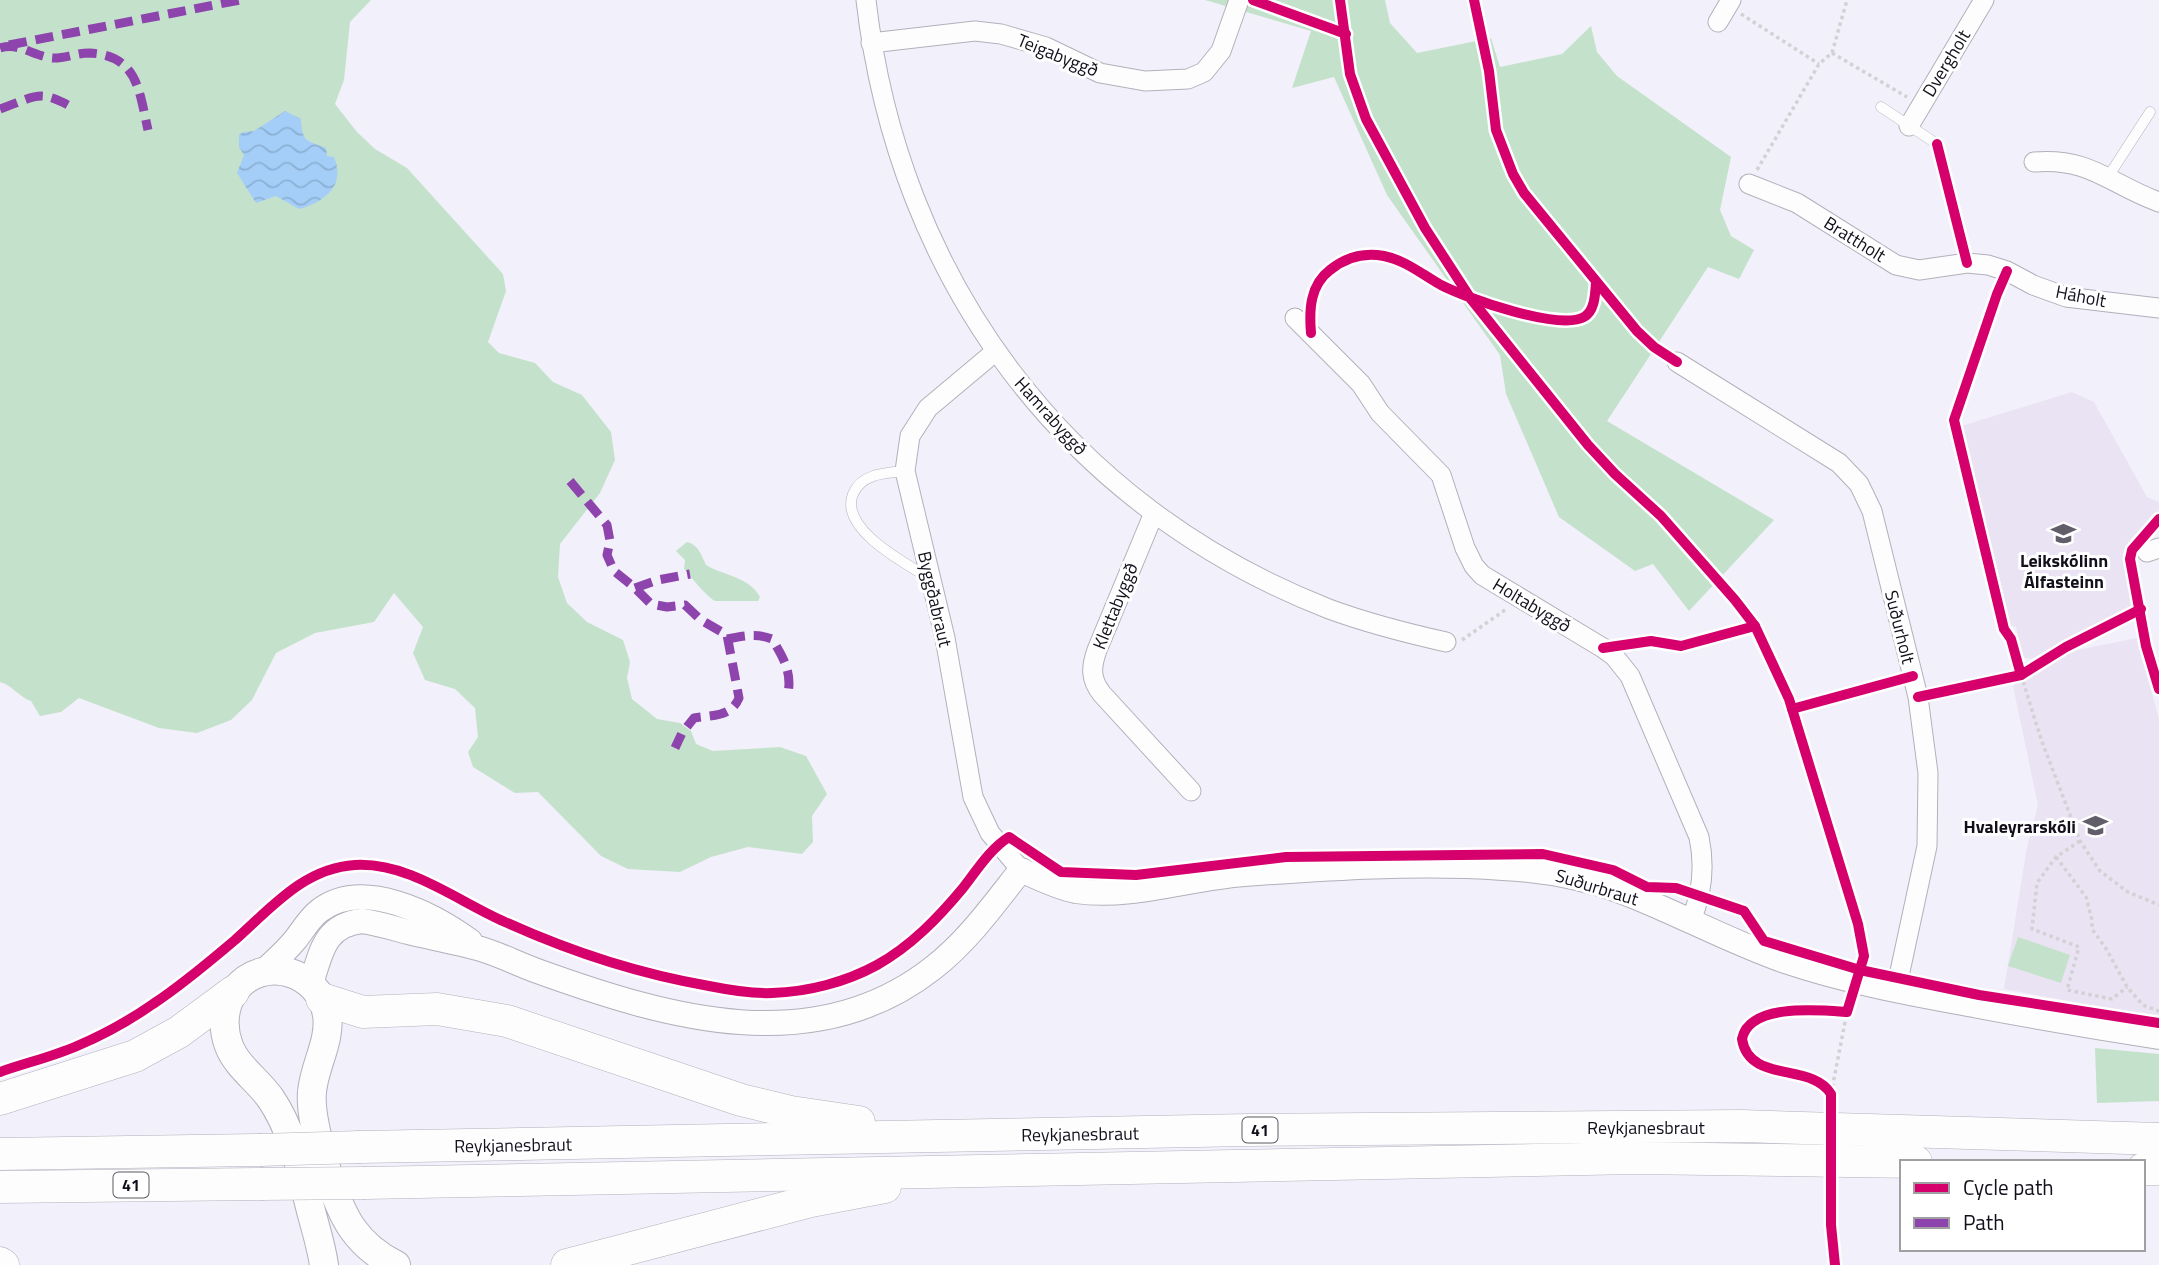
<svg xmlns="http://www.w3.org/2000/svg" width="2159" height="1265" viewBox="0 0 2159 1265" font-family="'Titillium Web',sans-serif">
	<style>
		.education { fill: #eae3f3 }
		.green { fill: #c4e2cb }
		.water { fill: url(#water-waves) }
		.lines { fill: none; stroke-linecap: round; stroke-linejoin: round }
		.service-casing { stroke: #b2b0ba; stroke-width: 11 }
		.minor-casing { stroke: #b2b0ba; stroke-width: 21 }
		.tertiary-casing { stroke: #b2b0ba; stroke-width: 26 }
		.secondary-casing { stroke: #b2b0ba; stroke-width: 30 }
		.trunk-casing { stroke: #b2b0ba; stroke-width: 33 }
		.path { stroke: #d2d1d5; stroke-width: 3.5; stroke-dasharray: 3.5 3.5; stroke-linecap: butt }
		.service { stroke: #fdfdfe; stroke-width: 10 }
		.minor { stroke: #fdfdfe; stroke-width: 19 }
		.tertiary { stroke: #fdfdfe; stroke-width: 24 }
		.secondary { stroke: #fdfdfe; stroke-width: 28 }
		.trunk { stroke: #fdfdfe; stroke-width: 32 }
		.trunk-bridge-casing { stroke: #b2b0ba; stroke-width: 33; stroke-linecap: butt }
		.trunk-bridge { stroke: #fdfdfe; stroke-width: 32 }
		.quiet { stroke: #8e44ad; stroke-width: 9; stroke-dasharray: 18 9; stroke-linecap: butt }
		.cycleway-casing { stroke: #fff; stroke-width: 15 }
		.cycleway { stroke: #d6006c; stroke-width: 10 }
		.labels { text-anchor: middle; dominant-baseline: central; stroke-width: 6; stroke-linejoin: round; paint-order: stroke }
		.shield { fill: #fff; stroke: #5a585f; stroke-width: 2 }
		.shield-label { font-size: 16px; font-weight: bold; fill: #13101b }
		.street-label { font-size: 18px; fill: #13101b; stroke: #fff }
		.poi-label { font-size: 18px; font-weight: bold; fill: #13101b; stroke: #fff }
	</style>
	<defs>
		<pattern id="water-waves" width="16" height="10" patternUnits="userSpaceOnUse" patternTransform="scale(1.75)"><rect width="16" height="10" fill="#a4cef8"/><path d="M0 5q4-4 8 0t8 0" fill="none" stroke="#8cb0d4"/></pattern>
	</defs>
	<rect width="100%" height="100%" fill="#f2f0fa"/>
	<g class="education">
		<path d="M2072,392l22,10 53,95 12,5v11l-34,40 12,54 -41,18 -51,30 -14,4 -9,-2 -6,-30 -9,-3 -46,-198z"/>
		<path d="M2137,638l22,82v298l-155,-29 23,-142 11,-42 -25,-119 50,-33z"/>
	</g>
	<g class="green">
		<path d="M0,0h371l-21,22 -6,58 -9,24 22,28 18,17 32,19 96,106 3,17 -18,51 11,11 36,10 18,19 29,13 29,37 4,28 -15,33 -40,51 -2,33 9,26 20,19 36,18 7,22 -3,16 5,21 25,20 23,4 11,8 5,13 17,7 67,-4 26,9 21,38 -15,22 1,26 -11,12 -54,-7 -37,10 -31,15 -52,-3 -27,-13 -63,-64 -23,1 -42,-26 -5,-15 10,-15 -3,-29 -20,-19 -30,-9 -12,-27 10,-26 -29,-34 -20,29 -59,11 -39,20 -24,47 -21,20 -34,13 -38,-5 -80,-30 -18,14 -21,4 -9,-15c-12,-4 -19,-16 -31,-19z"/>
		<path d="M1205,0h180l5,23 27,30 74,-15 9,29 62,-13 29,-28 6,26 20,24 114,81 -11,53 11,26 23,14 -15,29 -31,-12 -101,154 167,99 -85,91 -36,-47 -18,7 -76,-54 -53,-123 -6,-39 -113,-160 -53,-118 -42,11 19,-57z"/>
		<path d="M687,542c11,2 15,14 19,23 16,10 44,12 54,32l-2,4h-43c-8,-4 -23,-23 -31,-32l1,-9 -9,-9z"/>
		<path d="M2018,937l52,18 -9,28 -53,-17z"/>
		<path d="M2095,1048l64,6v47l-62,2z"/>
	</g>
	<path class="water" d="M285,111l16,8c1,24 6,21 25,29l1,8 7,1c12,28 -9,45 -35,52l-23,-13 -20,7 -19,-30 7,-18 -5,-8v-12l4,-3 11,-1z"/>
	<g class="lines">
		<defs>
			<g id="service">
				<path d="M1881,107l56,37"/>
				<path d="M2108,177l42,-65"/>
				<path d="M905,471c-19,2 -43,2 -52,23 -14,35 52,69 76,84"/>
			</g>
			<g id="minor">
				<path d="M866,0c32,279 199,506 463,609 38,14 77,24 117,33"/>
				<path d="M1718,22l13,-22"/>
				<path d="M871,43l104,-12 26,3 45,13 54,26 45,8 43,-2 16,-7 17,-21 18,-51"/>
				<path d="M1909,126l75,-126"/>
				<path d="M2034,162c56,-5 77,23 125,40"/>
				<path d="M1749,184l48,19 99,62 23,5 48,-7 21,2 19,6 26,14 33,12 93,11"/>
				<path d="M1295,318l66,66 19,29 61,62 24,73 9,18 8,9 121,73 11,8 16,20 69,161c6,29 4,55 -8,83"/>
				<path d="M996,351l-68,57 -18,28 -5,35 40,167 28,159 17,36 31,37"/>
				<path d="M1677,362l162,101 20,21 13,27 46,186 10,76 -1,73 -31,144"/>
				<path d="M1154,513l-57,137c-6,17 -7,29 5,44l89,97"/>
				<path d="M2147,552l12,-4"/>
			</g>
			<g id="tertiary">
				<path d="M264,971c11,-10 22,-20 31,-31 8,-10 14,-21 24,-29 43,-34 114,3 151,30"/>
				<path d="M311,984c10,-31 13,-59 51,-63 16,2 31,7 46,11 24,6 49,10 73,17 20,6 39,16 59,23 128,46 275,89 393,-4 35,-27 61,-64 88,-98 18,8 35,17 55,21 56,8 113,-13 168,-17 86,-6 173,-12 259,-6 41,2 81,9 120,24 55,21 107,50 162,69 59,20 122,32 183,43 63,12 127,23 191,33"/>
			</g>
			<path id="secondary" d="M324,1265c-3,-21 -10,-41 -15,-62 -9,-35 -17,-73 -38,-104 -12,-18 -34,-32 -42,-53 -7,-18 -6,-40 6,-56 28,-36 85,-19 92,25 4,26 -13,51 -15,77 -3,30 22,110 40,136 11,16 26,28 44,37"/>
			<g id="trunk">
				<path d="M322,999l41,13 74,-3 70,12 234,79 50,12 68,10"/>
				<path d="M0,1099l135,-43 44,-24 54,-40"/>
				<path d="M360,1147l888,-17 493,-4 418,13"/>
				<path d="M0,1154l259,-4"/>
				<path d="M2143,1169h16"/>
				<path d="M365,1183l1270,-25 281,4"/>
				<path d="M0,1187l261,-3"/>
				<path d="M0,1263l3,2"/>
				<path d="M567,1265l244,-64 74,-14"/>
			</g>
		</defs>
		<use href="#service" class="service-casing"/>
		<use href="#minor" class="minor-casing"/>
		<use href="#tertiary" class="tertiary-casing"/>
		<use href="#secondary" class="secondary-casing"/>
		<use href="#trunk" class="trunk-casing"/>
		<g class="path">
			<path d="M1741,14l78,50"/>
			<path d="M1832,53l75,44"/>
			<path d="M1757,170l62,-106 13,-11 15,-53"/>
			<path d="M1462,640l43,-30"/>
			<path d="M2021,675l20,64 39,102 20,30 28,21 31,13"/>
			<path d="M2080,841l-24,16 -19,26 -5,46 47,18 -12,43 45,9 15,-12"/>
			<path d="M2056,857l30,40 6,23v9l15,21 20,37 16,18 16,6"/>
			<path d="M1831,1094l16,-82"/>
		</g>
		<use href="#service" class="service"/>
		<use href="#minor" class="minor"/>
		<use href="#tertiary" class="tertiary"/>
		<use href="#secondary" class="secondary"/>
		<use href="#trunk" class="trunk"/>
		<defs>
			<g id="trunk-bridge">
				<path d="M259,1150l101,-3"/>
				<path d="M261,1184l104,-1"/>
			</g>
		</defs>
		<use href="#trunk-bridge" class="trunk-bridge-casing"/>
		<use href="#trunk-bridge" class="trunk-bridge"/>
		<g class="quiet">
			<path d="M9,45l231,-45"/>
			<path d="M0,48c19,-6 33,8 52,10 12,1 24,-5 37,-5 49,2 50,38 59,77"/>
			<path d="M0,109c37,-13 39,-21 75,0"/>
			<path d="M570,481l37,44 3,16 -3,14 7,16 21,17 16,16 16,3 18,-2 16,15 26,15 12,63c-8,19 -27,17 -45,20l-12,15 -7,15"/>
			<path d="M635,588l23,-8 32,-6"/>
			<path d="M727,639c17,-3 29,-6 45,0 11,18 20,33 16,54"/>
		</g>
		<defs>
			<g id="cycleway">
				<path d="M1253,0l93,34"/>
				<path d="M1340,0l10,74 16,45 59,109 46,71 117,146 27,29 46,42 74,84 20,26 34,73 69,225 6,32 -17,56c-28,-2 -98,-9 -105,27 7,45 70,23 89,55v131l4,40"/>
				<path d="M1474,0l15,71 7,59 17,44 11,19 113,138 17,16 23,15"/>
				<path d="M1937,144l30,119"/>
				<path d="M2007,271l-10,23 -43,126 50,209 7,10 10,36"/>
				<path d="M1311,333c-2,-23 -1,-48 19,-63 16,-13 33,-18 54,-14 21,4 39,19 57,29 25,13 118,46 143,32 11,-6 11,-23 12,-34"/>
				<path d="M2159,519l-27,31 -2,9 16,87 13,43"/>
				<path d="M1603,648l48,-7 30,5 74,-20"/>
				<path d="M1918,697l103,-22 45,-28 75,-38"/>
				<path d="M1792,709l121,-33"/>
				<path d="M0,1072c25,-9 52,-15 77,-26 26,-11 53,-26 76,-42 29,-19 56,-42 82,-64 36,-32 69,-72 120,-75 54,-3 102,36 150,57 64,29 134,52 204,64 20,4 42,8 63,7 36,-1 74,-11 105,-28 34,-19 61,-47 86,-77 14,-18 27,-39 46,-51l52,35 75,3 150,-18 257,-3 70,16 34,17 29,1 68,23 20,30 96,29 119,25 180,28"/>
			</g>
		</defs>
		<use href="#cycleway" class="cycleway-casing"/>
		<use href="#cycleway" class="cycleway"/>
	</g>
	<defs>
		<symbol id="school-bare" viewBox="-9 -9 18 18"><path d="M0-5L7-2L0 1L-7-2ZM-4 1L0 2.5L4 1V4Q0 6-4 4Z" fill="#615e69" stroke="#fff" stroke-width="2.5" paint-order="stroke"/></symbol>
	</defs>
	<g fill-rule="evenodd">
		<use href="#school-bare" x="2046" y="516" width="35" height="35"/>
		<use href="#school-bare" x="2078" y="808" width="35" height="35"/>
	</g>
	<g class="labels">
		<g class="shield">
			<rect x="1242.5" y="1117.5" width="35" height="25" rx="5"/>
			<rect x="113.5" y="1172.5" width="35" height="25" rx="5"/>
		</g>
		<g class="shield-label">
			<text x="1260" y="1130">41</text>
			<text x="131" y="1185">41</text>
		</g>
		<g class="street-label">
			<text transform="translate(1058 55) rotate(22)">Teigabyggð</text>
			<text transform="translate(1946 63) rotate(-59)">Dvergholt</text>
			<text transform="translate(1855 239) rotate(32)">Brattholt</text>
			<text transform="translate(2081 296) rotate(11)">Háholt</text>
			<text transform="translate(1051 416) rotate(48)">Hamrabyggð</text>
			<text transform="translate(935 599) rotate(77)">Byggðabraut</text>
			<text transform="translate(1532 605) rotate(31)">Holtabyggð</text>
			<text transform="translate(1115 606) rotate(-68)">Klettabyggð</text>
			<text transform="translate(1900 627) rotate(76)">Suðurholt</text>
			<text transform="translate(1597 887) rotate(17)">Suðurbraut</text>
			<text x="1646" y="1127">Reykjanesbraut</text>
			<text transform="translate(1080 1134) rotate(-1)">Reykjanesbraut</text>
			<text transform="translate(513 1145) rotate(-1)">Reykjanesbraut</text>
		</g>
		<g class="poi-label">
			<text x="2064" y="560">Leikskólinn<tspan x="2064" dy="21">Álfasteinn</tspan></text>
			<text x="2076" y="826" text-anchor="end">Hvaleyrarskóli</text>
		</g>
	</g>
	<rect x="1900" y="1160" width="245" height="91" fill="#ffffff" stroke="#a19fa4" stroke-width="2"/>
	<rect x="1914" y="1183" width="35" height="10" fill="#d6006c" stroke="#a19fa4" stroke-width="2"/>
	<text x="1963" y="1195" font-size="21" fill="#13101b">Cycle path</text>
	<rect x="1914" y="1218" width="35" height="10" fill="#8e44ad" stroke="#a19fa4" stroke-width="2"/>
	<text x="1963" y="1230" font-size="21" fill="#13101b">Path</text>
</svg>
